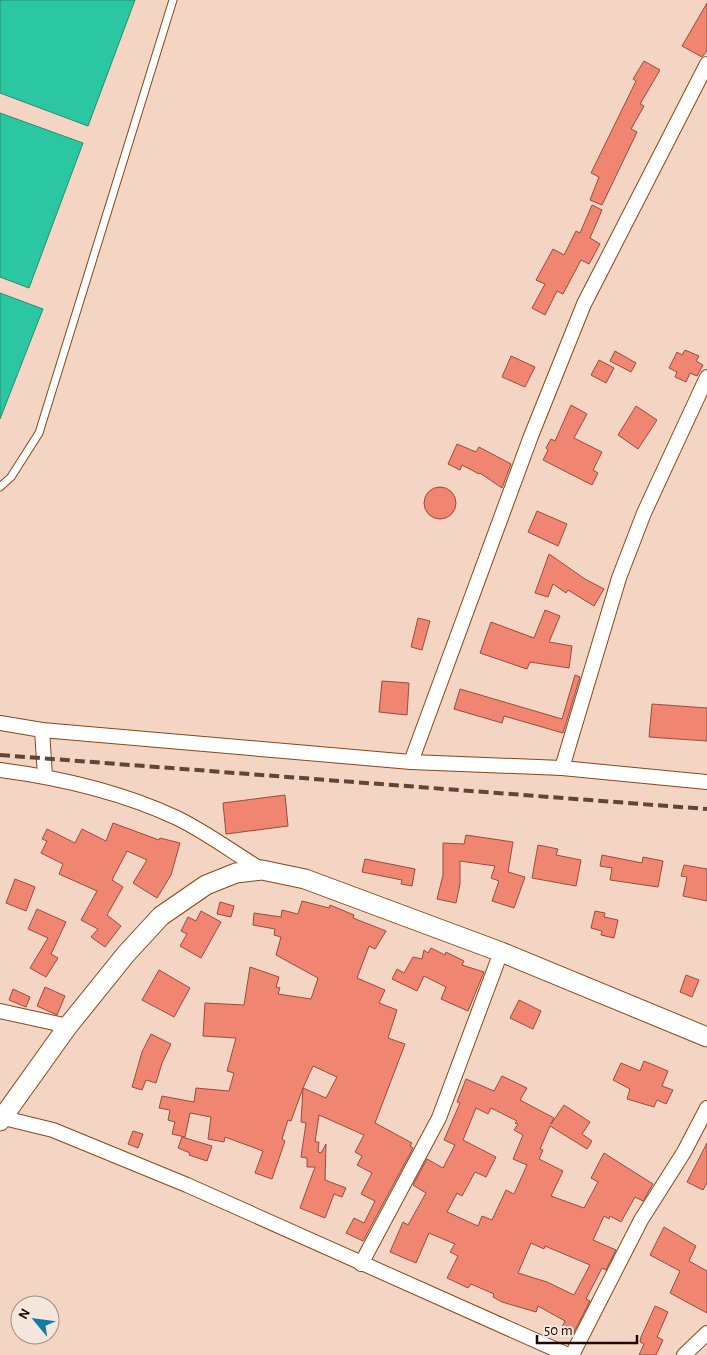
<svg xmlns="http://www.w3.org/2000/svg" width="707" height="1355" viewBox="0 0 707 1355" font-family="'Alegreya Sans',sans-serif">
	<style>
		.water { fill: #2bc6a2; stroke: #288d71 }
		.building { fill: #f08671; stroke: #994c3d; fill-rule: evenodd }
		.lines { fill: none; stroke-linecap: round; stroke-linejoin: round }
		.lane-casing { stroke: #884717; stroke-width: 9 }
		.street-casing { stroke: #884717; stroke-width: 16 }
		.secondary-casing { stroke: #884717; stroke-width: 21 }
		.lane { stroke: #fff; stroke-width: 7 }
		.street { stroke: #fff; stroke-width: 14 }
		.secondary { stroke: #fff; stroke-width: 19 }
		.rail { stroke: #60453b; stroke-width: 4; stroke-dasharray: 10 5; stroke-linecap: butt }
	</style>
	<rect width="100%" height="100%" fill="#f4d5c3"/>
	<g class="water">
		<path d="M0,0h135l-47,126 -88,-33z"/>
		<path d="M0,113l83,30 -54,145 -29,-11z"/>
		<path d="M0,293l43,16 -43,110z"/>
	</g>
	<g class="building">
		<path d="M707,3v48l-5,6 -20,-11z"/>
		<path d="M644,61l16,9 -20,34 4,2 -13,23 6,3 -35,73 -12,-5 9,-23 -8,-4 45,-92 -3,-2z"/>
		<path d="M592,205l10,5 -12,28 10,6 -11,20 -8,-4 -18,34 -6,-3 -12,24 -13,-7 13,-24 -9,-4 17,-31 11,6 12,-24 4,2z"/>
		<path d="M685,350l14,6 -3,5 7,4 -6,11 -7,-3 -4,9 -11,-5 2,-5 -8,-4 8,-16 5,3z"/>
		<path d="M615,351l21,12 -5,9 -21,-11z"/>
		<path d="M511,356l24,11 -10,20 -23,-10z"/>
		<path d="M599,360l15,8 -8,15 -15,-8z"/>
		<path d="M571,405l16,9 -13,24 28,14 -9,18 5,3 -6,12 -49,-25 5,-10 -2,-2 5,-9 4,2z"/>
		<path d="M636,406l21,14 -19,29 -20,-14z"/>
		<path d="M457,444l19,8 3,-5 32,17 -9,24 -22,-15 -1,1 -17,-9 -2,5 -12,-6z"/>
		<circle cx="440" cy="503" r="16"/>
		<path d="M537,511l30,13 -9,22 -30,-14z"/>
		<path d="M549,554l36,25 19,10 -10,17 -26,-16 -2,3 -13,-9 -5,13 -13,-4z"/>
		<path d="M545,610l15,6 -11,26 23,4 -3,22 -39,-6 -3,7 -47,-16 11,-31 43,16z"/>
		<path d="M418,618l12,3 -8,29 -11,-3z"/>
		<path d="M575,675l5,2 -17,56 -59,-17 -2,7 -48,-14 6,-20 102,30z"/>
		<path d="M382,681l27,2 -2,32 -28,-3z"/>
		<path d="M652,704l55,4v33l-58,-4z"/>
		<path d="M285,795l3,31 -62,8 -3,-31z"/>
		<path d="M113,823l46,17 1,-2 20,5 -9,32 -14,23 -24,-15 14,-23 -20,-9 -15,29 11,7 -16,28 14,11 -16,21 -14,-10 7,-8 -17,-9 16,-29 -38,-17 4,-10 -22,-11 6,-12 -5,-2 5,-10 28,14 7,-14 24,12z"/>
		<path d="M466,835l47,7 -5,30 17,5 -11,31 -22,-7 7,-20 -8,-3 4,-12 -35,-5v23l-4,19 -19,-4 6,-24v-32l21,1z"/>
		<path d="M538,845l20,4 -2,6 25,5 -5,26 -44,-8z"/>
		<path d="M602,855l40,8 1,-6 20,4 -5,26 -48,-7 2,-12 -12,-2z"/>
		<path d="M365,859l50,10 -3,17 -11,-2 1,-4 -40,-8z"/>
		<path d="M684,865l23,4v32l-24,-5 4,-19 -6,-1z"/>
		<path d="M15,879l20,8 -9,24 -20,-8z"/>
		<path d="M302,901l27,7 1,-3 24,10 -1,3 33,13 -11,18 -6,-3 -12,32 28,12 -6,13 18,7 -9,28 17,6 -30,79 37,20 -2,3 3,2 -50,93 -17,-8 8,-15 10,5 11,-22 -14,-7 11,-21 -15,-8 5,-9 -7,-4 9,-17 -45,-20 -4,27h4l-1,10 3,1 5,-9 -1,36 21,8 -4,9 -8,-3 -9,24 -25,-10 15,-41h-8v-9l-6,-1 5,-34 -5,-1 2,-34 -12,33 -3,-1 -6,19 3,2 -13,38 -17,-6 8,-22 -38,-14 -1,5 -16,-3 3,-22 -21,-4 -5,24 -13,-3 3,-12 -7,-2 2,-10 -11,-2 3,-12 32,6 2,-14 33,3 5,-18 -7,-2 9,-33 -33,-2 2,-33 39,2 6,-38 29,10 -3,10 4,1 -2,6 33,5 7,-21 -42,-23 5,-18 -7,-2 1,-6 -22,-4 1,-12 27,4 1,-7 16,4zM313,1066l24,11 -11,21 -23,-10z"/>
		<path d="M220,902l14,4 -3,11 -14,-3z"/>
		<path d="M37,909l29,13 -15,32 7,4 -12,19 -16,-9 18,-30 -20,-9z"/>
		<path d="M201,911l20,11 -20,36 -21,-12 7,-12 -6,-3 7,-14 8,4z"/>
		<path d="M595,911l10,2 -1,4 14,3 -4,18 -13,-3 1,-4 -11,-3z"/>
		<path d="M431,948l14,7 1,-3 18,9 -2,4 22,7 -16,39 -27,-12 5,-12 -22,-11 -7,15 -25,-12 5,-10 7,4 9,-16 9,2 2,-9 4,3z"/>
		<path d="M159,970l31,18 -16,29 -32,-17z"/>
		<path d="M686,975l13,5 -7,17 -12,-5z"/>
		<path d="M45,987l20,9 -8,19 -20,-9z"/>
		<path d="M13,989l17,8 -4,10 -17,-7z"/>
		<path d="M519,1000l22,11 -8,18 -23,-11z"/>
		<path d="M151,1034l20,10 -9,19 -6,20 -10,-3 -4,10 -10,-3 10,-35z"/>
		<path d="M644,1061l24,10 -6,15 11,4 -7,14 -9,-4 -3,7 -27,-8 3,-10 -17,-9 8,-17 19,8z"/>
		<path d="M502,1076l25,12 -7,12 34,18 -3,6 13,-19 26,17 -8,12 10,7 -5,8 -37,-23 -10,23 3,1 -4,9 24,12 -12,25 33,12 14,-26 -7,-4 13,-25 49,31 -10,17 -8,-4 -14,25 -11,-6 -1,3 -5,-3 -11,24 23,10 -10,20 -4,-2 -16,31 4,2 -18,35 -12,-5 5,-10 -27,-15 -2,6 -34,-10 -9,-5 1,-3 -23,-10 -3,4 -21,-10 11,-22 -8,-4 5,-8 -26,-11 -13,30 -26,-11 13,-30 5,3 18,-32 -13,-8 14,-26 16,9 12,-23 -11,-5 16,-37 -3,-1 9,-23 28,12zM476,1108l12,6 3,-6 26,13 -2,2 3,1 -4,6 9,5 -10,24 14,6 -13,29 -8,-4 -14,30 -10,-4 -4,10 -31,-14 10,-19 5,3 13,-24 11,5 10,-20 -33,-17zM531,1243l13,6 1,-3 45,19 -16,30 -27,-13 -29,-9z"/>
		<path d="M133,1131l10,3 -5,14 -10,-4z"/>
		<path d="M182,1137l30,9 -5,15 -18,-6 1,-2 -12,-5z"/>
		<path d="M707,1143v40l-4,7 -16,-8z"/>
		<path d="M664,1227l32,19 -7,15 18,10v42l-37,-20 10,-22 -30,-16z"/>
		<path d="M655,1306l13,6 -11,25 6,3 -7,15h-17l5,-11 -4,-2 1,-5z"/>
	</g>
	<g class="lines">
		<defs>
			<path id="lane" d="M0,487l11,-10 28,-44 134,-433"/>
			<g id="street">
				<path d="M0,723l42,7 369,32 151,6 145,14"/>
				<path d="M42,730l3,46"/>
				<path d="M411,762l120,-326 53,-132 123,-240"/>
				<path d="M562,768l57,-190 25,-65 63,-136"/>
				<path d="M0,770c61,8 121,22 177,48 29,14 57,35 85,52"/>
				<path d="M0,1011l68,15"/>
				<path d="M0,1117l53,13 134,55 381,170"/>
				<path d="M361,1264l78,-146 62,-166"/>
				<path d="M572,1355l69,-135 43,-68 23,-44"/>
				<path d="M684,1355l23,-22"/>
			</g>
			<path id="secondary" d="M0,1121l68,-95 58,-72 35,-38 45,-31 30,-12 26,-3 43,9 196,73 206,85"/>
		</defs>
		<use href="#lane" class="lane-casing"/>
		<use href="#street" class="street-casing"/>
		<use href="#secondary" class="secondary-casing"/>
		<use href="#lane" class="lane"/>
		<use href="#street" class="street"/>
		<use href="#secondary" class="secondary"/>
		<path class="rail" d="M0,755l707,54"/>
	</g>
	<g transform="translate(35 1320) rotate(299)"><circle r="24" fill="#f5e6dc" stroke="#a08d84"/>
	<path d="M0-4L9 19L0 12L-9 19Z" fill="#127ba5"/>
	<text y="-8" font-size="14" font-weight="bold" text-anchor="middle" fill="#200700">N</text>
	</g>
	<path d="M537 1335v8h100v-8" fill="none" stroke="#200700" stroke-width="2.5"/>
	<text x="544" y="1335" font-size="15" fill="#200700" stroke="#f5e6dc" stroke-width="4" paint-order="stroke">50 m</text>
</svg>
